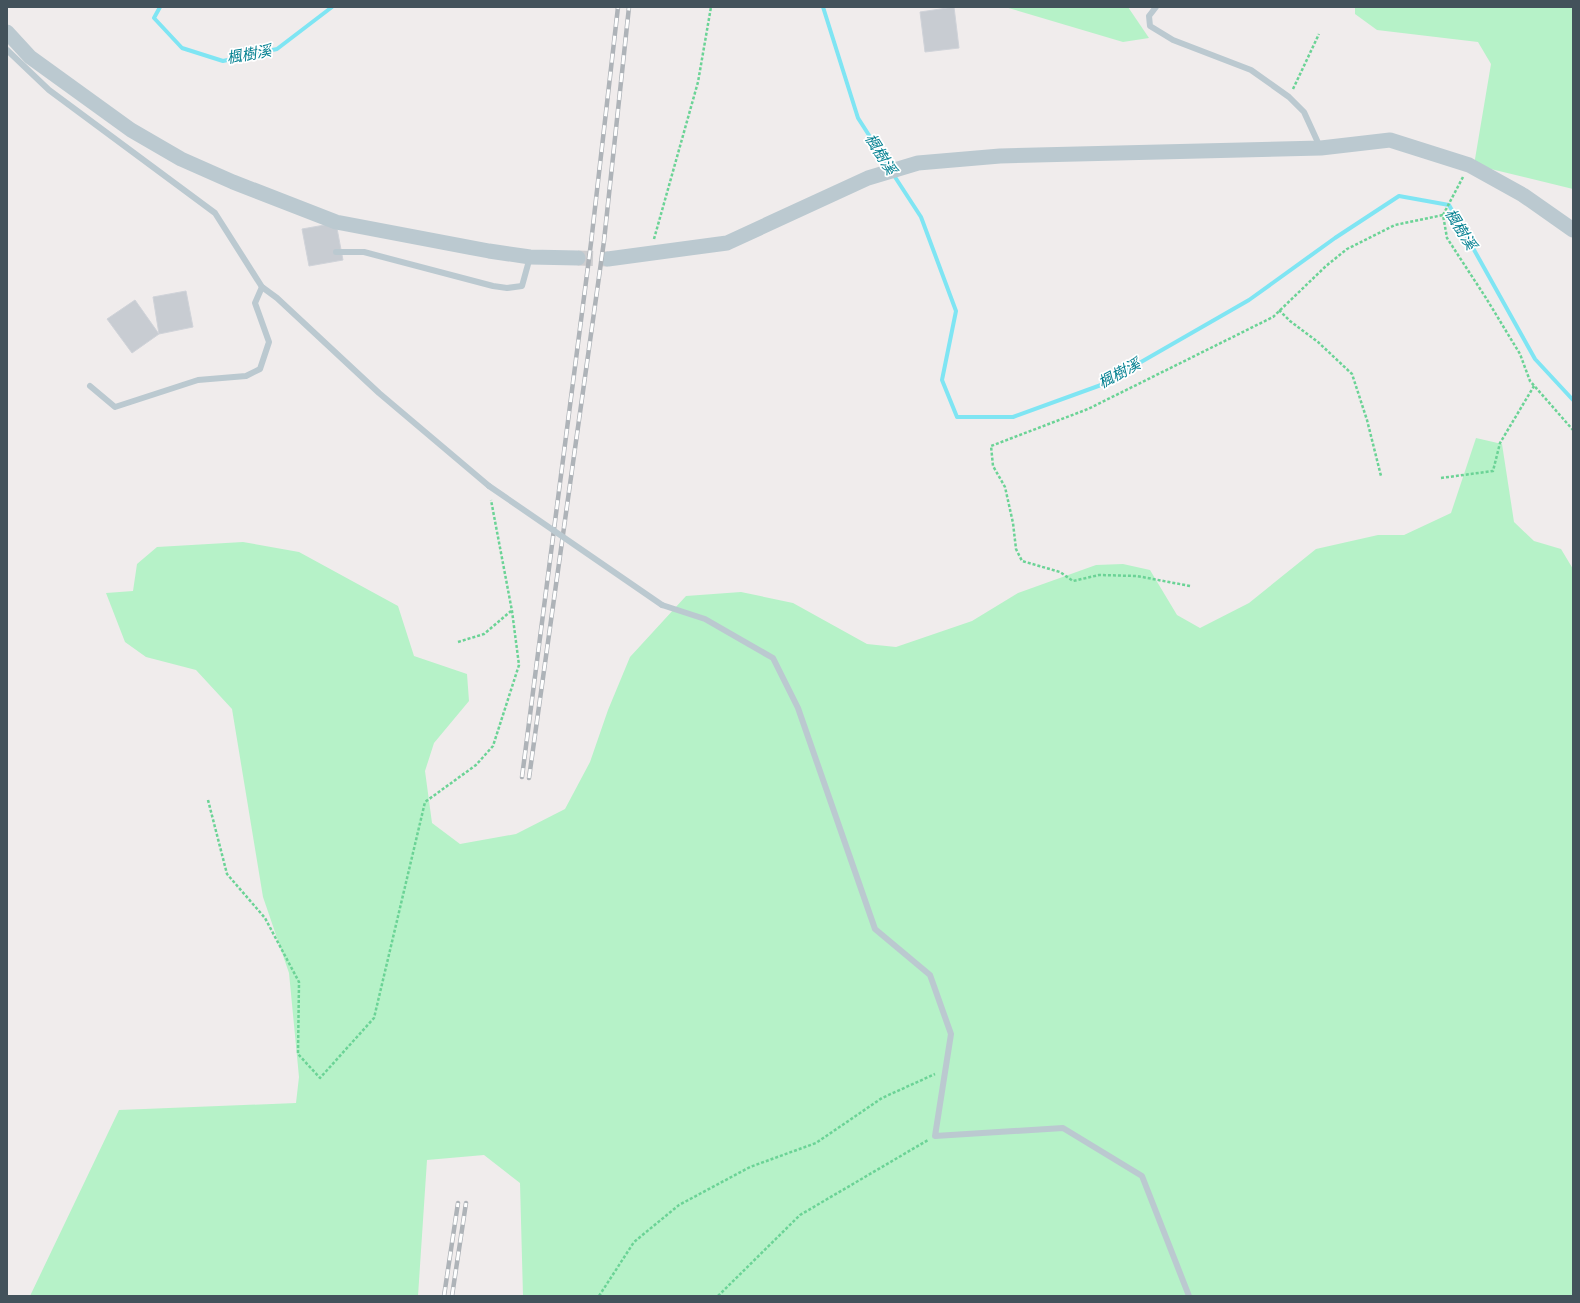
<svg xmlns="http://www.w3.org/2000/svg" width="1580" height="1303" viewBox="0 0 1580 1303" font-family="'PT Sans Narrow','Noto Sans TC',sans-serif">
	<style>
		.green { fill: #b6f2c8 }
		.lines { fill: none; stroke-linecap: round; stroke-linejoin: round }
		.stream { stroke: #7fe5f3; stroke-width: 4 }
		.building { fill: #c8ccd2; stroke: #d0d3d9 }
		.tertiary-tunnel { stroke: #cdcdcf; stroke-width: 15; stroke-dasharray: 15 8; stroke-linecap: butt }
		.path { stroke: #6bd396; stroke-width: 2.5; stroke-dasharray: 3 2; stroke-linecap: butt }
		.service { stroke: #bbc9d0; stroke-width: 6 }
		.tertiary { stroke: #bbc9d0; stroke-width: 15 }
		.rail-casing { stroke: #aeb3b8; stroke-width: 4.5 }
		.rail { stroke: #fff; stroke-width: 3; stroke-dasharray: 9; stroke-linecap: butt }
		.service-bridge { stroke: #bbc9d0; stroke-width: 6 }
		.labels { text-anchor: middle; dominant-baseline: central; stroke-width: 3.5; stroke-linejoin: round; paint-order: stroke }
		.water-label { font-size: 15px; font-style: italic; fill: #048091; stroke: #fff }
	</style>
	<rect width="100%" height="100%" fill="#f0ecec"/>
	<g class="green">
		<path d="M1005,7h123l21,31 -26,4z"/>
		<path d="M1355,7h218v182l-99,-24 17,-101 -13,-22 -101,-12 -22,-16z"/>
		<path d="M1476,438l26,6 12,78 20,19 27,8 12,20v727h-1050l-3,-113 -36,-28 -57,5 -9,136h-388l89,-186 177,-7 3,-26 -10,-104 -26,-76 -31,-188 -36,-39 -50,-13 -21,-15 -19,-49 27,-2 4,-27 20,-17 86,-5 56,10 99,54 16,50 53,18 2,27 -35,42 -9,28 7,52 28,21 56,-10 49,-25 25,-47 18,-52 22,-53 56,-61 55,-4 52,11 74,41 29,3 76,-26 46,-28 78,-28 27,-1 27,6 27,45 23,13 49,-25 67,-54 62,-14h26l47,-22z"/>
	</g>
	<g class="lines">
		<g class="stream">
			<path d="M160,7l-6,11 28,30 41,13 54,-12 55,-42"/>
			<path d="M823,7l35,111 32,50"/>
			<path d="M893,174l28,43 35,94 -14,69 15,37h56l88,-32 148,-85 86,-62 64,-42 50,9 86,154 38,41"/>
		</g>
	</g>
	<g class="building">
		<path d="M954,7l5,41 -34,4 -5,-40z"/>
		<path d="M336,223l7,37 -34,6 -7,-37z"/>
		<path d="M186,291l7,36 -34,7 -6,-37z"/>
		<path d="M135,300l24,34 -27,19 -25,-34z"/>
	</g>
	<g class="lines">
		<path class="tertiary-tunnel" d="M578,258l30,1"/>
		<g class="path">
			<path d="M1293,89l26,-55"/>
			<path d="M1463,177l-20,38 4,23 39,60 34,56 10,27 43,49"/>
			<path d="M654,239l44,-157 13,-75"/>
			<path d="M1279,310l11,11 28,21 34,32 15,46 14,56"/>
			<path d="M1441,478l52,-7 7,-28 34,-57"/>
			<path d="M1190,586l-53,-10 -38,-1 -26,6 -13,-9 -38,-11 -6,-12 -3,-26 -8,-36 -12,-21 -2,-20 97,-37 185,-92 53,-51 21,-17 48,-24 48,-10"/>
			<path d="M458,642l26,-8 27,-23"/>
			<path d="M208,800l19,74 38,44 34,64 -1,72 22,24 54,-60 51,-216 51,-37 17,-19 26,-81 -7,-54 -21,-111"/>
			<path d="M599,1296l35,-54 45,-37 71,-38 66,-24 66,-45 53,-24"/>
			<path d="M718,1296l82,-81 128,-75"/>
		</g>
		<g class="service">
			<path d="M1156,7l-7,9 1,10 23,14 78,30 38,27 15,15 16,35"/>
			<path d="M7,50l42,40 166,123 47,74 15,11 102,95 110,93"/>
			<path d="M336,252h28l129,34 14,2 15,-2 8,-29"/>
			<path d="M90,386l25,21 83,-27 48,-4 14,-7 9,-27 -14,-39 7,-16"/>
			<path d="M662,605l43,14 68,39 25,50 77,221 55,46 21,59 -16,102 128,-8 79,48 47,120"/>
		</g>
		<g class="tertiary">
			<path d="M7,32l23,25 101,73 50,29 52,23 103,40 153,29 41,6 48,1"/>
			<path d="M608,259l119,-16 141,-65 50,-15 82,-7 321,-8 69,-8 79,25 54,30 50,35"/>
		</g>
		<defs>
			<g id="rail">
				<path d="M522,777l69,-534 27,-236"/>
				<path d="M529,778l75,-537 25,-234"/>
				<path d="M444,1296l14,-93"/>
				<path d="M452,1296l14,-93"/>
			</g>
		</defs>
		<use href="#rail" class="rail-casing"/>
		<use href="#rail" class="rail"/>
		<path class="service-bridge" d="M489,486l173,119"/>
	</g>
	<g class="labels">
		<g class="water-label">
			<text transform="translate(249 54) rotate(-10)">楓樹溪</text>
			<text transform="translate(881 154) rotate(58)">楓樹溪</text>
			<text transform="translate(1461 229) rotate(58)">楓樹溪</text>
			<text transform="translate(1119 373) rotate(-28)">楓樹溪</text>
		</g>
	</g>
	<rect width="1580" height="1303" fill="none" stroke="#43525b" stroke-width="16"/>
</svg>
